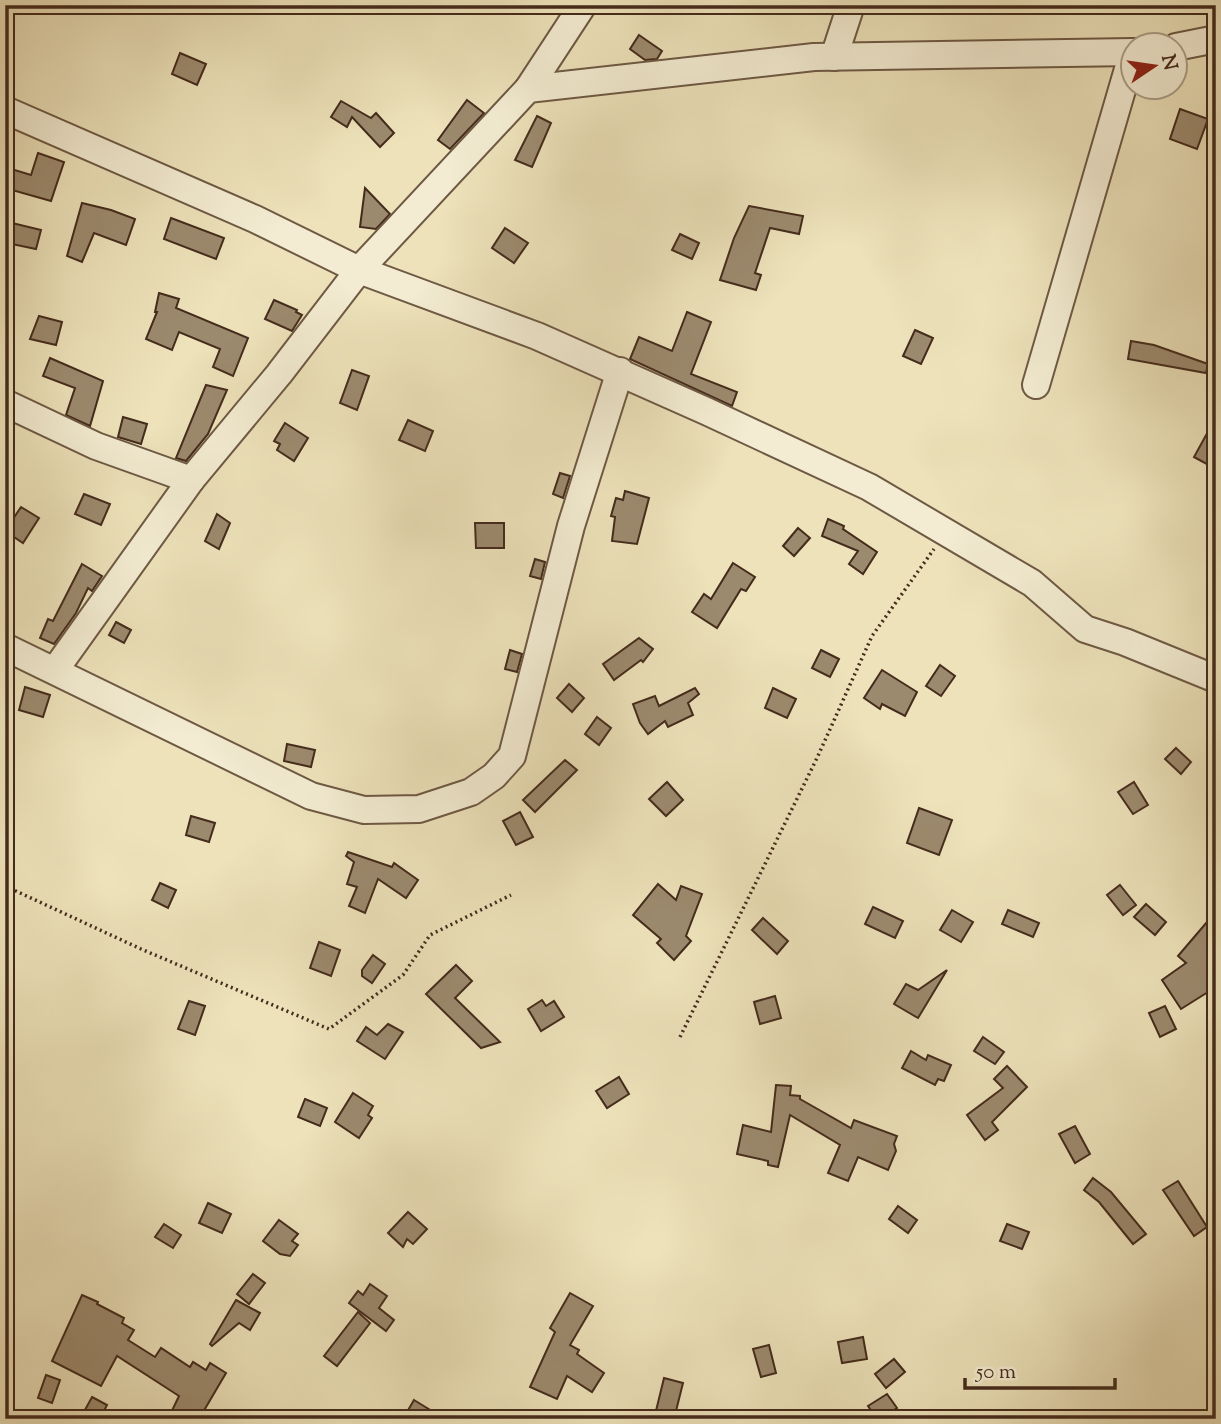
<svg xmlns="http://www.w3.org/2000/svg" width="1221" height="1424" viewBox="0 0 1221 1424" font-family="'Sorts Mill Goudy',serif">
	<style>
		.building { fill: #9c8a6e; stroke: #442b1c; stroke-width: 2 }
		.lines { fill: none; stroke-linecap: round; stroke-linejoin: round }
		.minor-casing { stroke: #6e5944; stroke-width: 30 }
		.path { stroke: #442b1c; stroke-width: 3.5; stroke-dasharray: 2 3.5; stroke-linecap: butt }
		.minor { stroke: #f3ecd2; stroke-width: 26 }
	</style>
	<rect width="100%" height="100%" fill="#ede2ba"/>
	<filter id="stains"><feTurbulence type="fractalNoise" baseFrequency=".00286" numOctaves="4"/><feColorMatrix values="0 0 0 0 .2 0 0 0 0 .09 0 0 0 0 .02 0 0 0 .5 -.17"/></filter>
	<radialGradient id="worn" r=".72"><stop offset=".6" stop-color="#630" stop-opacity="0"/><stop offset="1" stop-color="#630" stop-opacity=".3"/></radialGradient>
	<g class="building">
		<path d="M639,35l23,16 -5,8 -12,1 -15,-11z"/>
		<path d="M180,53l26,11 -9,21 -25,-11z"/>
		<path d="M467,100l17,13 -34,36 -12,-9z"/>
		<path d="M341,101l30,17 5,-5 18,20 -14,14 -28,-30 -5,10 -16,-10z"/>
		<path d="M1180,109l28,10 -11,30 -27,-10z"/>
		<path d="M537,116l14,7 -19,44 -17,-7z"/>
		<path d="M38,153l26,9 -13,39 -46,-13v-21l26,8z"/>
		<path d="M365,188l25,26 -14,15 -16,-2z"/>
		<path d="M82,203l29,7 24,9 -9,26 -32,-12 -12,29 -15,-6z"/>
		<path d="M749,206l54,10 -4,18 -29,-6 -15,45 6,2 -5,15 -36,-10 14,-42z"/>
		<path d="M171,218l53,20 -8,21 -52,-20z"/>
		<path d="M12,223l29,7 -5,19 -29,-6z"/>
		<path d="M505,228l23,15 -14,20 -22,-15z"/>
		<path d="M680,234l19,9 -7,16 -20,-9z"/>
		<path d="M159,293l20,6 -3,9 72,30 -15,38 -20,-9 7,-18 -41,-17 -7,18 -26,-11 11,-27h-2z"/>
		<path d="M274,300l23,10 -1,2 6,3 -10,16 -27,-12z"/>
		<path d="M687,312l24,10 -20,52 46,18 -5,14 -102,-47 9,-22 33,14z"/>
		<path d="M39,316l23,6 -6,23 -26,-6z"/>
		<path d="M915,330l18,8 -12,26 -18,-8z"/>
		<path d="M1131,341l23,4 54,19 -2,9 -78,-14z"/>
		<path d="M50,358l53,23 -13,45 -24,-11 9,-27 -32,-12z"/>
		<path d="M352,370l17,6 -12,34 -17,-7z"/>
		<path d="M206,385l21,5 -19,44 -22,27 -10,-3z"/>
		<path d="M123,417l24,7 -6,20 -23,-7z"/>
		<path d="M1216,417v52l-22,-12z"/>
		<path d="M408,420l25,11 -8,20 -26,-11z"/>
		<path d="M285,423l23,15 -14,23 -17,-11 3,-6 -6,-3z"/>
		<path d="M560,473l10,3 -7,22 -10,-4z"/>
		<path d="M625,491l24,7 -12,46 -25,-3 3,-24 -4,-1 5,-18 7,2z"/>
		<path d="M84,494l26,10 -9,21 -26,-11z"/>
		<path d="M21,507l18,11 -16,25 -18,-12z"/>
		<path d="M217,514l13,9 -11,26 -14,-8z"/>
		<path d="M828,519l16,7 -1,3 34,23 -14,22 -14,-10 9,-13 -36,-15z"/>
		<path d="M475,523h29v25h-28z"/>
		<path d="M798,528l12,10 -16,18 -11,-10z"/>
		<path d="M535,559l10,3 -4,17 -11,-3z"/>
		<path d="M733,563l22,14 -9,14 -5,-2 -24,39 -25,-16 12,-18 7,5z"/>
		<path d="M82,564l20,12 -10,15 -4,-3 -12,25 -22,31 -14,-6 8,-19 5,2z"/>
		<path d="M116,622l15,8 -7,13 -15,-8z"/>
		<path d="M639,638l14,11 -10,13 -2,-2 -27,20 -11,-16z"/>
		<path d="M510,650l12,4 -5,18 -12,-3z"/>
		<path d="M821,650l18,9 -9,18 -18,-9z"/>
		<path d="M940,665l15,11 -14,20 -15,-10z"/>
		<path d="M882,670l35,22 -12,24 -23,-12 -2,5 -16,-11z"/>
		<path d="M569,684l15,14 -12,14 -15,-14z"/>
		<path d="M25,687l25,8 -7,22 -24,-7z"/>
		<path d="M695,688l4,6 -11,9 5,12 -25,12 -3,-6 -17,13 -8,-11 -7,-19 22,-8 4,10z"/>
		<path d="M773,688l23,11 -9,19 -22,-10z"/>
		<path d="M597,717l14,11 -12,17 -14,-11z"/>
		<path d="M287,744l28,6 -4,17 -27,-6z"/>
		<path d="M1176,748l15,14 -10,12 -16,-15z"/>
		<path d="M565,760l12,10 -42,42 -12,-12z"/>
		<path d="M667,782l16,18 -17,16 -17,-17z"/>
		<path d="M1134,782l14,23 -15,9 -15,-22z"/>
		<path d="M919,808l33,12 -13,35 -32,-12z"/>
		<path d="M520,812l13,25 -17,8 -13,-24z"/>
		<path d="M191,816l24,7 -6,19 -23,-7z"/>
		<path d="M348,852l44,15 2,-4 24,17 -12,18 -28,-19 -13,34 -16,-7 8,-19 -10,-3 7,-22 -8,-6z"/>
		<path d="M160,883l16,7 -8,18 -16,-8z"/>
		<path d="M658,884l18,16 5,-14 21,8 -16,42 5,5 -17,19 -17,-17 4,-4 -28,-24z"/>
		<path d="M1120,885l16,20 -13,10 -16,-20z"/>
		<path d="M1146,904l20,18 -11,13 -21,-18z"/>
		<path d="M873,907l30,14 -8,17 -30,-14z"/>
		<path d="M952,910l21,12 -12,20 -21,-12z"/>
		<path d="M1008,910l31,13 -6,14 -31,-13z"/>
		<path d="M763,918l25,23 -11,13 -25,-24z"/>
		<path d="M1207,922l9,8v57l-35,22 -19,-29 24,-17 -8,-7z"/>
		<path d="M319,942l21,8 -9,26 -21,-8z"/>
		<path d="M373,955l12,9 -13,19 -10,-7v-6z"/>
		<path d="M456,965l16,16 -17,17 45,44 -19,6 -55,-54z"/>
		<path d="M947,970l-29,48 -24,-14 12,-20 12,6z"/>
		<path d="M775,996l6,22 -21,6 -6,-22z"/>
		<path d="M542,1000l4,6 8,-5 10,16 -23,14 -13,-22z"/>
		<path d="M189,1001l16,5 -10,29 -17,-6z"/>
		<path d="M1165,1006l11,23 -16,8 -11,-24z"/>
		<path d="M388,1024l15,8 -18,27 -28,-18 9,-14 11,8z"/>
		<path d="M983,1037l21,15 -9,12 -21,-13z"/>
		<path d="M911,1051l15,9 2,-5 23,10 -7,16 -6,-2 -3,6 -33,-17z"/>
		<path d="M1007,1066l20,21 -35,35 6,8 -13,10 -18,-25 36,-27 -9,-9z"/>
		<path d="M619,1077l10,17 -22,14 -11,-17z"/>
		<path d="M776,1085l15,1 -1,9 10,1v3l51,29 3,-8 43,16 -3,8 2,7 -8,19 -30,-13 -10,24 -20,-8 12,-28 -50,-30 -12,52 -10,-2v-4l-31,-7 6,-29 28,7z"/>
		<path d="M353,1093l20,13 -5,9 4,3 -13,20 -24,-16z"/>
		<path d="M305,1099l22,9 -7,18 -22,-9z"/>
		<path d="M1075,1126l15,28 -15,9 -16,-29z"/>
		<path d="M1093,1178l18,14 35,42 -13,10 -34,-42 -15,-12z"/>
		<path d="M1178,1181l29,46 -13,9 -31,-46z"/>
		<path d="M208,1203l23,11 -9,19 -23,-10z"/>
		<path d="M898,1206l19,14 -9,13 -19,-14z"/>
		<path d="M408,1212l19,17 -14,15 -6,-5 -4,8 -15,-14z"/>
		<path d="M279,1220l19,14 -6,7 6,4 -8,11 -10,-2 -17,-13z"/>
		<path d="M164,1224l17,11 -8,13 -18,-11z"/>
		<path d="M1007,1224l22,8 -7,17 -22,-8z"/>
		<path d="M253,1274l12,9 -16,21 -12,-10z"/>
		<path d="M370,1284l17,12 -8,12 15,12 -8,11 -37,-28 9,-12 5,4z"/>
		<path d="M570,1293l23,13 -23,39 9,5 -2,4 27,19 -12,19 -25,-16 -10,23 -27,-12 25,-55 -5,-4z"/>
		<path d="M82,1295l16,7 -1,2 27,14 -2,5 12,7 -6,10 27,17 6,-9 29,19 3,-5 13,8 4,-7 16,10 -27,46h-31l11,-23 -62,-40 -16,30 -49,-25z"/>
		<path d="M236,1300l24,13 -10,17 -11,-7 -27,23 -2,-2z"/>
		<path d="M358,1312l12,11 -33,43 -13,-10z"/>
		<path d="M863,1337l4,22 -25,4 -4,-21z"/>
		<path d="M769,1345l7,28 -15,4 -8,-28z"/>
		<path d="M894,1359l11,13 -19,16 -11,-14z"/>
		<path d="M46,1375l14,5 -8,23 -14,-5z"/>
		<path d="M664,1378l19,5 -9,36h-20z"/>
		<path d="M887,1394l10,14 -16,11h-4l-9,-13z"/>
		<path d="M92,1397l15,8 -7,14h-20z"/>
		<path d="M414,1400l31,19h-42z"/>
	</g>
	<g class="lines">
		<defs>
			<g id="minor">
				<path d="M1176,47l40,-8"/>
				<path d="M834,57l17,-52"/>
				<path d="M528,89l55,-84"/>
				<path d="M5,110l250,109 104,51 178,66 169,75 163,76 163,96 53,46 40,13 91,37"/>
				<path d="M1036,385l97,-333"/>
				<path d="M5,403l91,43 95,34 88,-106 80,-104 169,-181 286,-32 320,-5"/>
				<path d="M5,647l306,149 53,14 55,-1 52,-17 23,-16 18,-20 59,-230 49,-155"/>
				<path d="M55,670l136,-190"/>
			</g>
		</defs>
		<use href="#minor" class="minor-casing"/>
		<g class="path">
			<path d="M5,886l136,63 188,80 74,-54 27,-40 81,-40"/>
			<path d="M680,1037l137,-279 55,-122 62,-87"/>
		</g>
		<use href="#minor" class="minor"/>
	</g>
	<rect width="1221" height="1424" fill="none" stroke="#ede2ba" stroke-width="28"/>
	<rect x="7" y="7" width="1207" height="1410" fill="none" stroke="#442b1c" stroke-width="3.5"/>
	<rect x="14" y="14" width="1193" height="1396" fill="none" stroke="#442b1c" stroke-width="2"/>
	<g transform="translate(1154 66) rotate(77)"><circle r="33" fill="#f3ecd2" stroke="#ad9f89" stroke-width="2"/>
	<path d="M0-5L12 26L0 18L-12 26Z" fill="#8f2418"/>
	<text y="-10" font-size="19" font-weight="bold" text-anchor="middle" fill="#442b1c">N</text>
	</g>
	<path d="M965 1378v10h150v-10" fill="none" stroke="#442b1c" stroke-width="3.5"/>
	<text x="976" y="1378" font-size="21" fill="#442b1c" stroke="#f3ecd2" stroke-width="5" paint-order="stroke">50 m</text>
	<rect width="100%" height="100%" filter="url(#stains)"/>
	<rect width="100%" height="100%" fill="url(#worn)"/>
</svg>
